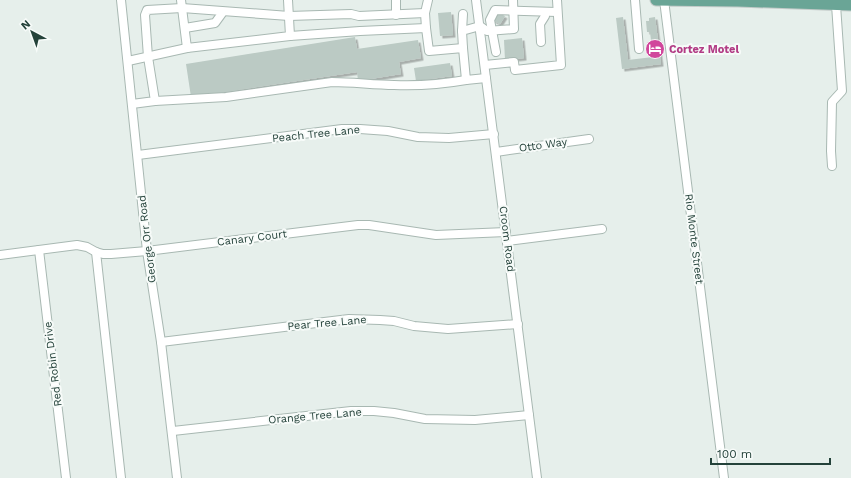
<svg xmlns="http://www.w3.org/2000/svg" width="851" height="478" viewBox="0 0 851 478" font-family="'Work Sans',sans-serif">
	<style>
		.building { fill: #bbcac4; filter: url(#shadow) }
		.lines { fill: none; stroke-linecap: round; stroke-linejoin: round }
		.minor-casing { stroke: #a8b8b2; stroke-width: 10 }
		.major-casing { stroke: #c2cac8; stroke-width: 13 }
		.minor { stroke: #fff; stroke-width: 8 }
		.major { stroke: #6aa596; stroke-width: 11 }
		.labels { text-anchor: middle; dominant-baseline: central; stroke-width: 4; stroke-linejoin: round; paint-order: stroke }
		.hotel-label { font-size: 11px; font-weight: bold; fill: #b23c85; stroke: #f7fbf9; text-anchor: start }
		.street-label { font-size: 11px; fill: #24423a; stroke: #f7fbf9 }
	</style>
	<defs>
		<filter id="shadow"><feDropShadow dx="2.5" dy="2.5" stdDeviation="0" flood-color="#0004"/></filter>
	</defs>
	<rect width="100%" height="100%" fill="#e6efeb"/>
	<g class="building">
		<path d="M451,12l2,23 -13,1 -2,-23z"/>
		<path d="M497,12l8,4 -5,8 -8,-4z"/>
		<path d="M623,17l5,43 25,-3 -3,-25h-3l-1,-11h3v-3l6,-1 6,47 -39,5 -6,-51z"/>
		<path d="M355,37l2,12 61,-9 3,18 -22,4 2,12 -43,7 -1,-9 -166,25 -5,-33z"/>
		<path d="M522,38l2,20 -19,2 -1,-20z"/>
		<path d="M450,63l2,13 -36,5 -2,-13z"/>
	</g>
	<g class="lines">
		<defs>
			<g id="minor">
				<path d="M121,0l26,251 14,91 16,136"/>
				<path d="M181,0l6,48 103,-12 -2,-36"/>
				<path d="M396,0v15"/>
				<path d="M476,0l61,478"/>
				<path d="M635,0l4,49"/>
				<path d="M664,0l60,478"/>
				<path d="M185,28l30,-5 8,-11"/>
				<path d="M426,28l-1,-15 3,-13"/>
				<path d="M462,31l1,-17"/>
				<path d="M290,36l70,-5 66,-3 3,23 34,-3 3,32 20,-2"/>
				<path d="M541,42l-1,-18 5,-8v-4"/>
				<path d="M463,48l-1,-17 18,-5 7,5 27,-2 -1,-29"/>
				<path d="M496,52l-6,-32 5,-10 62,2"/>
				<path d="M128,61l59,-13"/>
				<path d="M485,65l29,-3 1,8 46,-5 -4,-65"/>
				<path d="M155,101l71,-4 106,-15c21,0 42,3 62,3 24,1 49,-1 72,-5"/>
				<path d="M132,104l23,-3 -7,-44 -3,-42 2,-5 35,-2 107,8 62,-2 8,2 66,-3"/>
				<path d="M496,152l93,-13"/>
				<path d="M138,155l204,-26h18l28,2 30,6 31,1 45,-4"/>
				<path d="M832,166l-1,-15 1,-49 10,-11 -6,-86"/>
				<path d="M507,241l95,-12"/>
				<path d="M39,250l27,228"/>
				<path d="M96,252l25,226"/>
				<path d="M0,255l77,-10 10,2 9,5 7,2h8l36,-3 211,-26h11l67,10 70,-3"/>
				<path d="M161,342l188,-23 31,1 14,1 20,5 34,3 70,-5"/>
				<path d="M173,431l178,-20h23l20,2 31,6 50,1 54,-5"/>
			</g>
			<path id="major" d="M656,0l82,1 113,4"/>
		</defs>
		<use href="#minor" class="minor-casing"/>
		<use href="#major" class="major-casing"/>
		<use href="#minor" class="minor"/>
		<use href="#major" class="major"/>
	</g>
	<defs>
		<symbol id="hotel-disc" viewBox="-11 -11 22 22"><circle r="9.5" fill="#d1479c" stroke="#f7fbf9"/><path d="M-6-4.5h1.5V1H6V5H4.5V3h-9V5H-6ZM-4 0a1.8 1.8 0 1 1 3.6 0ZM.5 0V-2.5h3Q6-2.5 6 0Z" fill="#fff"/></symbol>
	</defs>
	<g fill-rule="evenodd">
		<use href="#hotel-disc" x="644" y="38" width="22" height="22"/>
	</g>
	<g class="labels">
		<g class="hotel-label">
			<text x="669" y="49">Cortez Motel</text>
		</g>
		<g class="street-label">
			<text transform="translate(316 134) rotate(-6)">Peach Tree Lane</text>
			<text transform="translate(543 145) rotate(-8)">Otto Way</text>
			<text transform="translate(252 238) rotate(-7)">Canary Court</text>
			<text transform="translate(147 239) rotate(-97)">George Orr Road</text>
			<text transform="translate(507 239) rotate(83)">Croom Road</text>
			<text transform="translate(694 239) rotate(83)">Rio Monte Street</text>
			<text transform="translate(327 323) rotate(-5)">Pear Tree Lane</text>
			<text transform="translate(53 364) rotate(-97)">Red Robin Drive</text>
			<text transform="translate(315 416) rotate(-5)">Orange Tree Lane</text>
		</g>
	</g>
	<g transform="translate(32 32) rotate(319)" stroke="#f7fbf9" stroke-width="3" paint-order="stroke">
	<path d="M0-3L7 15L0 10L-7 15Z" fill="#24423a"/>
	<text y="-6" font-size="11" font-weight="bold" text-anchor="middle" fill="#24423a">N</text>
	</g>
	<path d="M711 458v6h119v-6" fill="none" stroke="#24423a" stroke-width="2"/>
	<text x="717" y="458" font-size="12" fill="#24423a" stroke="#f7fbf9" stroke-width="3" paint-order="stroke">100 m</text>
</svg>
